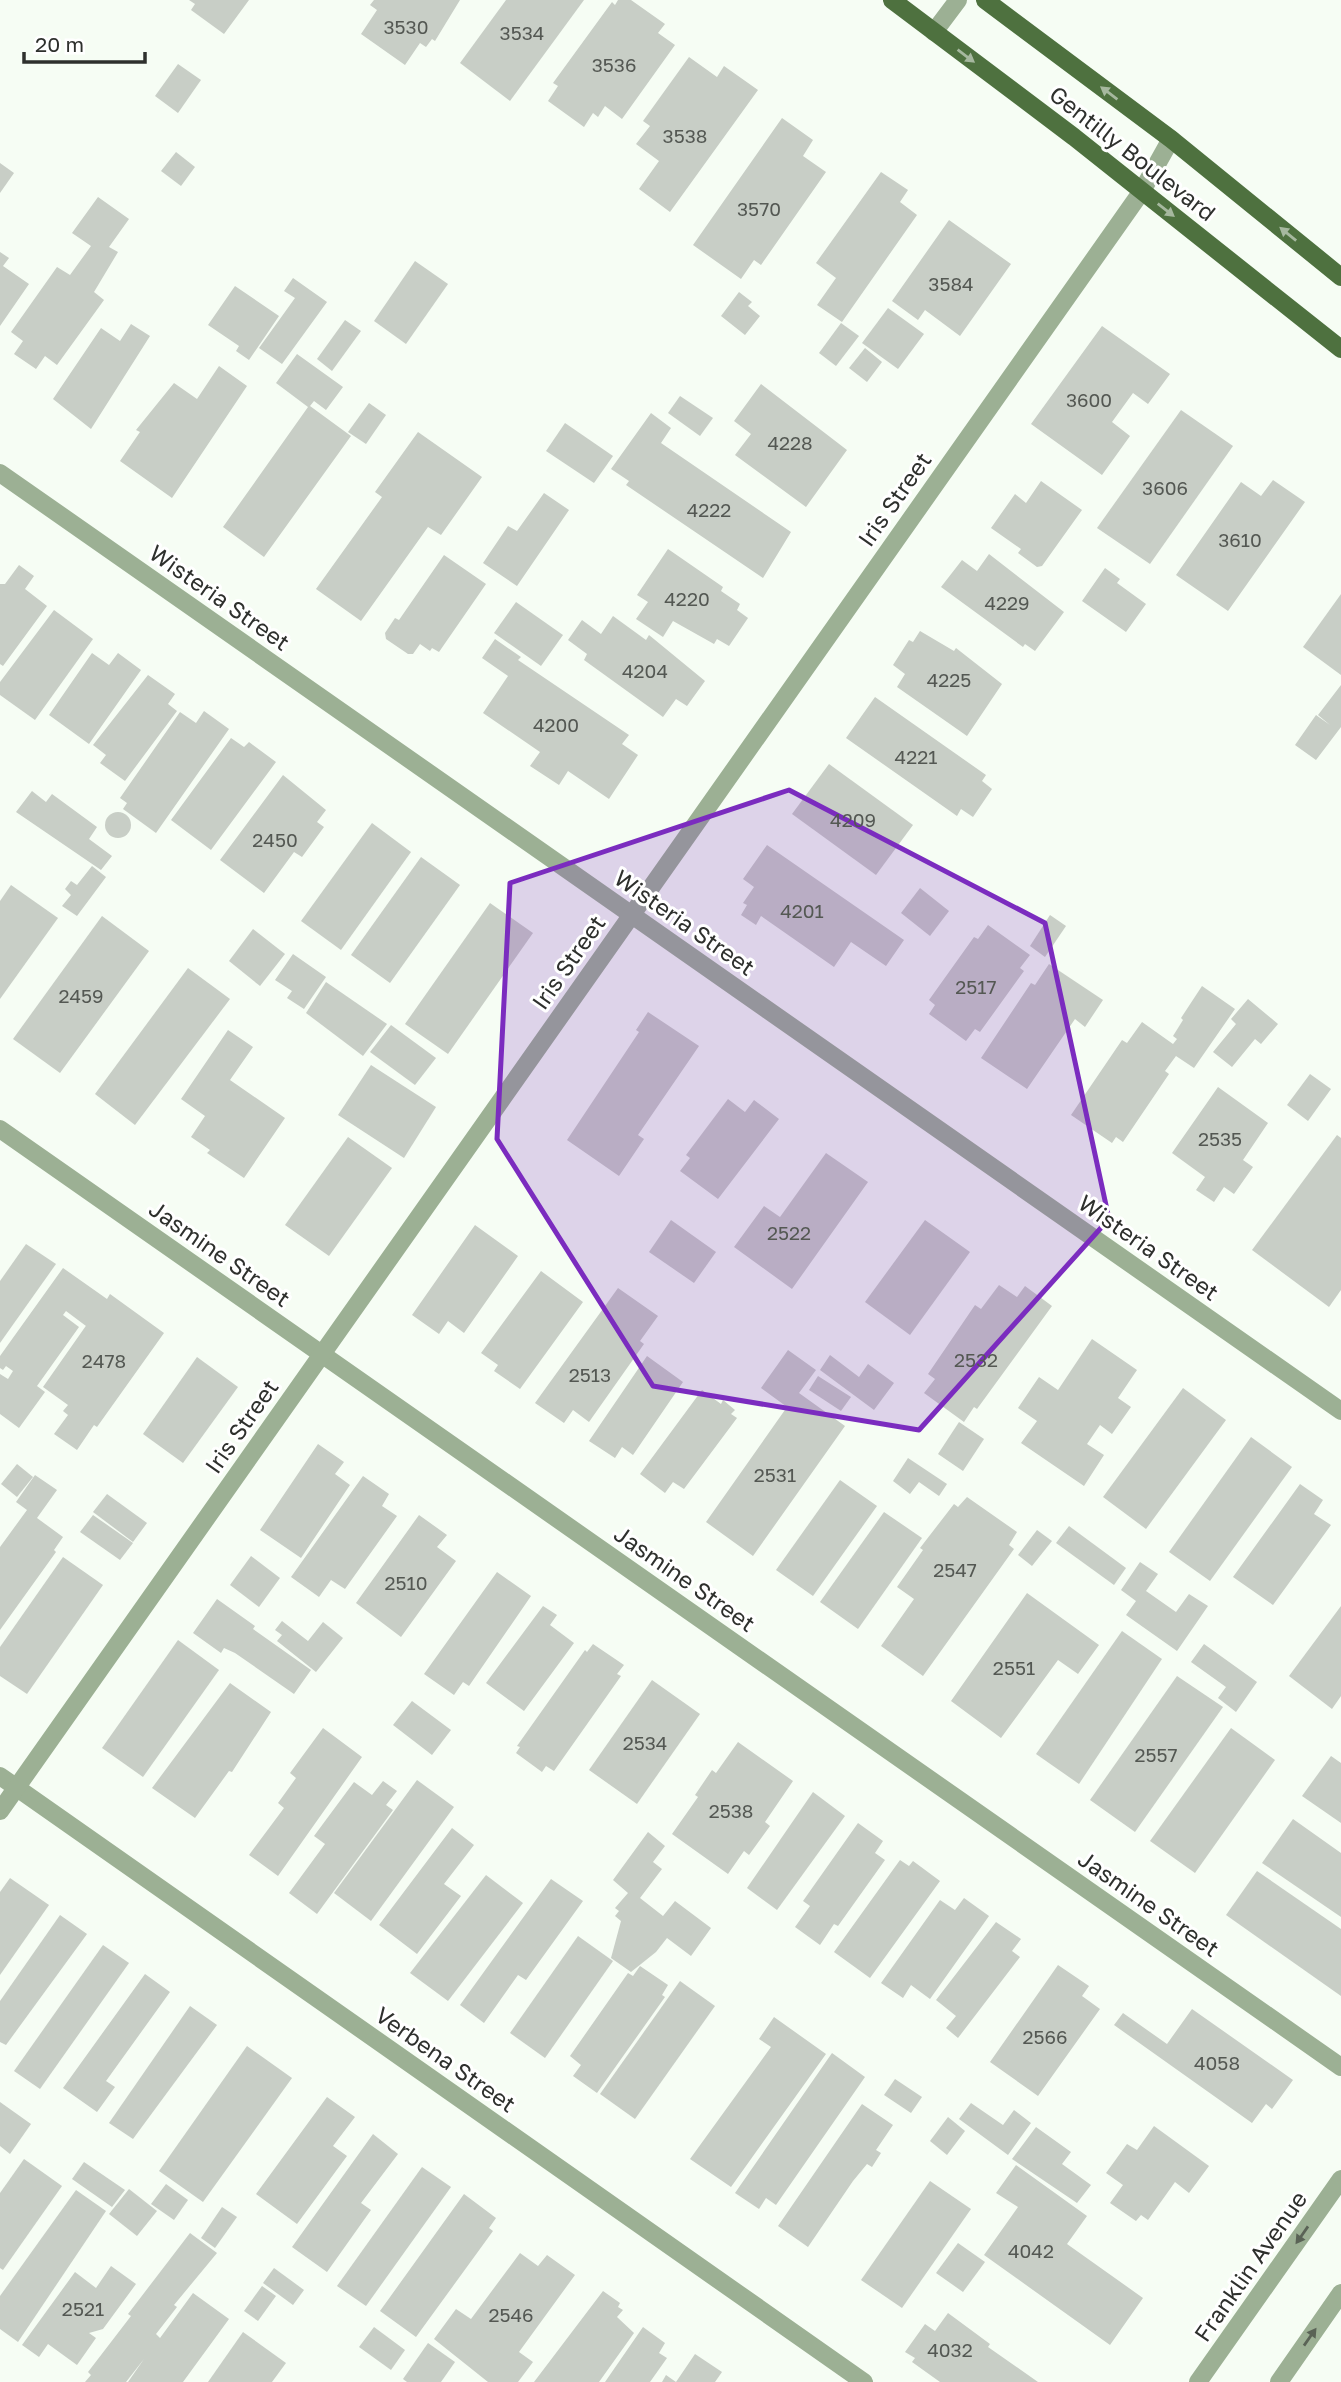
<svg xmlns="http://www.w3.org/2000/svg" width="1341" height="2382" viewBox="0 0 1341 2382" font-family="'Golos Text',sans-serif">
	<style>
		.building { fill: #c8cec6 }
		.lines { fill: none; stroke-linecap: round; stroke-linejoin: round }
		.minor { stroke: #9cb094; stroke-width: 18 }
		.tertiary { stroke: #9cb094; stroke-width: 18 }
		.primary { stroke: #4e713f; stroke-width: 18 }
		.oneway { fill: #a6b89f }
		.oneway2 { fill: #5a6356 }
		.marked { fill: #7b2cbf; fill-opacity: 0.2; stroke: #7b2cbf; stroke-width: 5; stroke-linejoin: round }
		.labels { text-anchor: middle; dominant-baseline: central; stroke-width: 6; stroke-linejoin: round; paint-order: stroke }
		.number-label { font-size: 19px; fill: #545853 }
		.street-label { font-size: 23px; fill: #2e302d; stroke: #fff }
	</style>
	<rect width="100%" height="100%" fill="#f6fdf4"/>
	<g class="building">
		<path d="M189,0h60l-25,34 -33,-24 4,-6z"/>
		<path d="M374,0h86l-25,41 -3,-2 -6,8 -6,-4 -15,22 -44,-31 16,-24 -7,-5z"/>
		<path d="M506,0h78l-74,101 -50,-38z"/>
		<path d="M618,0h13l34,24 -7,9 17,12 -53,74 -17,-13 -7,11 -5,-4 -9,14 -36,-26 10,-15 -5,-3 59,-81 3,3z"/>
		<path d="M689,57l28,20 7,-11 34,24 -88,122 -31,-23 20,-28 -23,-17 14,-18 -7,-5z"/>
		<path d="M178,64l23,16 -23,33 -23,-17z"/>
		<path d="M782,118l31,22 -10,16 23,16 -65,93 -7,-5 -13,19 -48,-34z"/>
		<path d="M176,152l19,15 -14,19 -20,-15z"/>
		<path d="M0,163l14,10 -14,20z"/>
		<path d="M881,172l27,18 -8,12 17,13 -75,107 -25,-17 19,-27 -20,-15z"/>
		<path d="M98,197l31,22 -20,28 9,5 -24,40 10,8 -47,65 -12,-9 -9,13 -22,-15 9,-13 -12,-9 46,-65 13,8 21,-29 -19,-13z"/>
		<path d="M949,220l62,44 -51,72 -35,-26 -7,10 -26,-19z"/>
		<path d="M0,252l9,6 -6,8 26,18 -29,42z"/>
		<path d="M415,261l33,23 -42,60 -32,-23z"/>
		<path d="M293,278l34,24 -45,62 -23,-16 36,-50 -11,-7z"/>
		<path d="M235,286l44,30 -30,44 -13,-9 3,-5 -31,-21z"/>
		<path d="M739,292l13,10 -4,4 12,10 -15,19 -24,-19z"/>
		<path d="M888,308l36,26 -26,35 -36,-26z"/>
		<path d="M345,320l16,11 -29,40 -15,-12z"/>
		<path d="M841,323l18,13 -23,30 -17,-13z"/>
		<path d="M131,324l19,12 -59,93 -38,-30 48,-71 19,13z"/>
		<path d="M1102,326l68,48 -22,30 -15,-11 -21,29 18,14 -28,39 -71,-51z"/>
		<path d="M865,348l17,14 -15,20 -18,-14z"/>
		<path d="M297,354l46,33 -17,23 -12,-9 -4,5 41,30 -87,121 -41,-30 85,-120 -32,-24z"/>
		<path d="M219,366l28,20 -75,112 -52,-37 20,-29 -4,-2 38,-47 23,16z"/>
		<path d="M761,384l86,66 -41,57 -71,-52 16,-21 -17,-13z"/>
		<path d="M680,396l33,22 -13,18 -32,-23z"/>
		<path d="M369,403l17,12 -20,29 -18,-12z"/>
		<path d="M1181,410l52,36 -83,118 -53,-36z"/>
		<path d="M651,413l20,15 -10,15 130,89 -28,46 -137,-93 3,-4 -18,-12z"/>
		<path d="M565,423l48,33 -19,27 -48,-32z"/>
		<path d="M418,432l64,45 -41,58 -13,-8 -67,94 -45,-32 66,-92 -7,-5z"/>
		<path d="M1273,480l32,22 -77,109 -52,-36 65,-93 20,14z"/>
		<path d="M1041,481l41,29 -40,56 -5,1 -19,-14 3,-4 -30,-21 24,-34 11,9z"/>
		<path d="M544,493l25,17 -52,76 -34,-23 25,-37 9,5z"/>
		<path d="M668,549l55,38 -2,4 19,13 -3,6 11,8 -19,28 -12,-7 -3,5 -41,-23 -10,16 -27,-18 12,-17 -11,-7z"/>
		<path d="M989,554l75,58 -29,39 -10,-7 -2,3 -82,-60 21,-27 15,11z"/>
		<path d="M444,555l42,29 -47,68 -7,-4 -2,3 -10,-7 -7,10h-5l-22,-15 -1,-6 10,-15 4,2z"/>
		<path d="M19,565l15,11 -9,13 22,17 -44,60 -3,-2v-80h5z"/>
		<path d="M1105,568l15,11 -3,4 29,21 -20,28 -44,-31z"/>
		<path d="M1341,594v81l-38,-28z"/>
		<path d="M516,602l47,33 -22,31 -47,-33z"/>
		<path d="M54,610l39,29 -58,81 -35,-25v-13z"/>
		<path d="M613,616l33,24 3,-5 56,46 -18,25 -11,-7 -13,18 -79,-57 3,-6 -19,-14 14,-20 19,14z"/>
		<path d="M920,631l34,20 2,-3 46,36 -35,52 -70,-49 8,-13 -12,-9 16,-25 4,2z"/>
		<path d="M495,639l26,18 -3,3 111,75 -7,9 16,11 -29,44 -41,-28 -9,14 -29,-19 10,-14 -57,-39 25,-37 -26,-18z"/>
		<path d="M92,653l17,12 9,-12 23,17 -52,74 -40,-29z"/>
		<path d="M148,675l27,19 -7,10 9,7 -52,70 -25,-18 6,-8 -13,-10z"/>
		<path d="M1341,685v42l-25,33 -21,-15 21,-30 14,10 -12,-10z"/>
		<path d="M875,697l111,78 -4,6 10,8 -19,28 -12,-8 -4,7 -111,-78z"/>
		<path d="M204,711l25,18 -73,104 -33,-24 4,-6 -7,-5 60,-86 16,11z"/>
		<path d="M231,738l13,9 5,-5 27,20 -65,88 -40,-30z"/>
		<path d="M829,764l84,61 -37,50 -84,-61z"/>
		<path d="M283,775l43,35 -9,12 7,5 -22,30 -8,-5 -30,41 -44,-33z"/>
		<path d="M32,791l14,11 6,-8 45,33 -8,12 23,17 -11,14 -85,-58z"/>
		<circle cx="118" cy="825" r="13"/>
		<path d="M372,823l39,29 -70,98 -40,-29z"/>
		<path d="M767,845l137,95 -18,26 -35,-24 -17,25 -73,-51 -5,9 -15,-10 6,-10 -4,-2 11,-16 -11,-8z"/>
		<path d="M421,857l39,28 -70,98 -39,-28z"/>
		<path d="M92,866l14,11 -29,39 -15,-10 9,-11 -6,-6 6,-8 6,4z"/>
		<path d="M11,885l47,33 -58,81v-98z"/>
		<path d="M920,888l29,23 -19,25 -29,-23z"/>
		<path d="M490,903l43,30 -85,121 -43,-30z"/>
		<path d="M1050,915l16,11 -21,31 -15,-11z"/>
		<path d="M102,916l47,35 -89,122 -47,-34z"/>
		<path d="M988,925l42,30 -10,13 4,3 -44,61 -5,-3 -9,12 -37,-27 6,-9 -6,-5 45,-63 4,2z"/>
		<path d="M253,929l32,25 -25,32 -31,-25z"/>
		<path d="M293,954l33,23 -22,32 -17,-11 5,-7 -17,-11z"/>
		<path d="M1049,964l54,36 -18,27 -10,-8 -48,70 -46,-31 50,-75 4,2z"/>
		<path d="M188,968l42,31 -95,126 -40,-31z"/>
		<path d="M326,982l61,42 -24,32 -57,-43z"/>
		<path d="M1202,986l33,23 -41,59 -18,-12 -11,15 4,3 -46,68 -7,-5 -4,6 -41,-28 51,-75 5,3 15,-21 31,22 4,-5 -4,-3 10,-16 -2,-2z"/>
		<path d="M1248,999l30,25 -17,20 -6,-5 -23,28 -19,-15 23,-28 -5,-5z"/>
		<path d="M648,1012l51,34 -61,89 6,4 -25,37 -52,-36 72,-108 -3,-2z"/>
		<path d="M391,1025l45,33 -21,27 -45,-33z"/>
		<path d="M228,1030l25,17 -23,33 55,38 -41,60 -37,-25 3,-3 -19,-13 14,-21 -24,-17z"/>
		<path d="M371,1065l65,42 -32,51 -66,-43z"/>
		<path d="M1310,1074l21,15 -23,32 -21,-16z"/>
		<path d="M1218,1087l50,36 -25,37 10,7 -19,27 -10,-7 -10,15 -18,-12 9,-13 -33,-24z"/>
		<path d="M728,1099l17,13 9,-12 25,19 -61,80 -38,-28 10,-13 -4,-3z"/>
		<path d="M1337,1135l4,3v152l-12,17 -77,-57z"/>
		<path d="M348,1137l44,31 -63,88 -44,-31z"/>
		<path d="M826,1153l42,29 -76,107 -58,-42 30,-41 16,11z"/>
		<path d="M671,1220l45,32 -22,31 -45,-31z"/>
		<path d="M925,1220l45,32 -60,83 -45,-33z"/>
		<path d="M475,1225l43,31 -54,77 -16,-12 -9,13 -27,-19z"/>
		<path d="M26,1244l30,20 -56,79v-62z"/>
		<path d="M63,1268l44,31 3,-5 54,39 -67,94 -3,-2 -17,25 -23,-16 14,-19 -5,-4 5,-6 -25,-18 47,-67 -4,6 -20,-15 -3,4 16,12 -42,59 8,6 -26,36 -19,-14v-40l8,5 5,-8 -7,-5 -3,4 -3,-2v-12z"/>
		<path d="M541,1271l42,31 -63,87 -26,-18 4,-6 -17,-12z"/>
		<path d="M999,1285l18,12 8,-11 27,20 -75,103 -3,-2 -10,15 -40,-29 11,-14 -7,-5 47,-69 6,4z"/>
		<path d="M618,1288l40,28 -18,25 4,3 -55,78 -16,-12 -9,13 -29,-20z"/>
		<path d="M1092,1339l45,31 -19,28 13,9 -19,27 -12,-9 -13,19 17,11 -20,31 -63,-43 16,-22 -19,-13 21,-31 19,13z"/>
		<path d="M788,1350l28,20 -17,23 46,33 -92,130 -47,-34 81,-115 -26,-19z"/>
		<path d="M830,1355l29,22 9,-13 26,19 -20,27 -54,-40z"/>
		<path d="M647,1356l36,26 -50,73 -11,-8 -7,11 -26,-17z"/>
		<path d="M197,1357l41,30 -55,76 -40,-29z"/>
		<path d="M818,1376l33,21 -10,14 -32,-21z"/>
		<path d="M1183,1388l43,32 -80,109 -43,-32z"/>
		<path d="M702,1390l19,14 2,-4 12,10 -4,4 6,4 -53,71 -11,-7 -8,11 -25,-19z"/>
		<path d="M959,1422l25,17 -21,32 -25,-17z"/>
		<path d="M1251,1437l41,30 -82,114 -41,-29z"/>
		<path d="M318,1444l26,18 -9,12 15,11 -49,73 -41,-28z"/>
		<path d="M908,1458l39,26 -8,12 -20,-14 -9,12 -17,-13z"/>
		<path d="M17,1464l16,13 -16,20 -16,-13z"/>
		<path d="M35,1475l22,15 -20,28 26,19 -9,13 2,2 -56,78v-83l27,-37 -11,-8z"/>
		<path d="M363,1476l26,18 -7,12 15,10 -52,73 -14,-9 -12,17 -28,-20z"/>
		<path d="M840,1480l37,26 -64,90 -37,-26z"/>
		<path d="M1300,1484l23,16 -9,14 17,11 -58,80 -40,-28z"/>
		<path d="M107,1494l40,29 -14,19 -40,-30z"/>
		<path d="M967,1497l50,35 -8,13 5,4 -91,127 -42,-30 33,-47 -17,-12 26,-37 -3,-2 34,-44 4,3z"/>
		<path d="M884,1512l38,26 -64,91 -38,-27z"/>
		<path d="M93,1515l40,28 -13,17 -40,-28z"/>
		<path d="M419,1515l28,20 -10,12 19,14 -55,76 -45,-34z"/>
		<path d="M1069,1526l57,42 -12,17 -58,-42z"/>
		<path d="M1037,1530l15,11 -20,25 -14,-11z"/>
		<path d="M251,1556l29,22 -21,29 -29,-22z"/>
		<path d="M63,1557l40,28 -76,109 -27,-18v-29z"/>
		<path d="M1140,1562l18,12 -12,17 30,21 13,-18 19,12 -31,45 -51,-36 10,-14 -15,-11z"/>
		<path d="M497,1572l34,24 -62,90 -6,-4 -9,13 -30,-21z"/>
		<path d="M1027,1593l72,52 -21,29 -20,-14 -57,78 -50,-37z"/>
		<path d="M217,1599l38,27 -2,3 58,41 -17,24 -59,-41 -11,-5 -3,5 -28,-20z"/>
		<path d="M543,1606l14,9 -7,10 24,18 -50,68 -38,-28z"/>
		<path d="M1341,1606v90l-9,13 -43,-33z"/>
		<path d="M282,1621l26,20 15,-19 20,16 -27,34 -39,-31 5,-6 -7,-5z"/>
		<path d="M1122,1631l40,28 -83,125 -43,-30z"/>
		<path d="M178,1640l41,30 -76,107 -41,-29z"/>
		<path d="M593,1644l31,21 -7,9 4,2 -67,95 -8,-5 -4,6 -26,-19 4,-6 -3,-1 68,-96 2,2z"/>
		<path d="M1204,1644l53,38 -21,30 -18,-14 8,-11 -35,-25z"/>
		<path d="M1177,1676l46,31 -88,125 -45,-32z"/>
		<path d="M652,1680l48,34 -63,90 -48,-34z"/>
		<path d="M230,1683l41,29 -39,60 -3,-1 -34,47 -43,-30z"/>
		<path d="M412,1701l39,29 -19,25 -39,-30z"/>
		<path d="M323,1728l39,29 -84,119 -29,-21 35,-47 -6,-5 18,-25 -6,-5z"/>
		<path d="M1231,1728l44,32 -80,113 -45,-32z"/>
		<path d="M738,1742l55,39 -28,41 5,4 -21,29 -5,-4 -16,23 -56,-40 26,-37 -3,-2 17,-25 4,3z"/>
		<path d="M1331,1756l10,7v60l-39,-27z"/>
		<path d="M417,1780l37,27 -83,114 -37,-28z"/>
		<path d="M383,1781l14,10 -11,14 7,5 -76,104 -28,-21 36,-49 -11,-8 40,-54 18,13z"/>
		<path d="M813,1792l32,24 -68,94 -30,-22z"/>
		<path d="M1293,1819l48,34v64l-79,-54z"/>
		<path d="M858,1823l25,18 -8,12 10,7 -47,66 -4,-2 -14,21 -25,-18 15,-21 -7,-5z"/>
		<path d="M452,1828l22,17 -30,39 17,12 -44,58 -38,-29z"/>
		<path d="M648,1832l17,14 -12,16 9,7 -22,29 23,18 12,-15 36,27 -20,28 -24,-18 -11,14 -25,20 -20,-14 10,-37 -6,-5 4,-5 -4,-3 13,-15 -15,-13z"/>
		<path d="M900,1860l9,6 4,-5 27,20 -70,97 -36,-26z"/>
		<path d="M1257,1871l84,58v67l-115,-81z"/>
		<path d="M486,1875l37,28 -75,98 -38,-28z"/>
		<path d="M10,1878l39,27 -49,70v-83z"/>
		<path d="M551,1879l32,22 -57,79 -8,-5 -34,48 -24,-18z"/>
		<path d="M964,1898l25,18 -59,83 -19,-14 -8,13 -22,-15 59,-83 15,10z"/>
		<path d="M60,1915l27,19 -81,111 -6,-3v-41z"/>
		<path d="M996,1922l25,17 -9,12 8,6 -62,81 -12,-10 10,-12 -20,-16z"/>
		<path d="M578,1936l35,25 -68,97 -35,-25z"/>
		<path d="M103,1945l26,18 -89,126 -26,-18z"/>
		<path d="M1058,1965l31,21 -7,10 18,13 -62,87 -48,-34z"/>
		<path d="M640,1966l28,19 -6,10 3,2 -68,96 -24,-17 8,-11 -11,-9 58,-83 5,3z"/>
		<path d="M145,1974l25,18 -64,89 9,6 -18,25 -34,-24z"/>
		<path d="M680,1981l35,25 -80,113 -35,-25z"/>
		<path d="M190,2006l27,19 -84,114 -24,-16z"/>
		<path d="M1192,2009l101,71 -21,29 -6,-5 -14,19 -138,-98 9,-12 44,31z"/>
		<path d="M774,2017l52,37 -95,133 -41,-28 81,-112 -12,-8z"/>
		<path d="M247,2046l45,32 -89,124 -44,-31z"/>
		<path d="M832,2053l33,24 -89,128 -10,-7 -7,11 -24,-16z"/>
		<path d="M895,2079l27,18 -11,16 -27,-18z"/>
		<path d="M327,2097l28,20 -22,29 14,10 -50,68 -41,-30z"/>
		<path d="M0,2102l31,22 -21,30 -10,-8z"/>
		<path d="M971,2103l32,22 11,-15 17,13 -23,32 -49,-36z"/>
		<path d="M862,2104l31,21 -17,25 5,3 -9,14 -5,-3 -14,17 -45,66 -30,-21z"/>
		<path d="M948,2117l17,14 -18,24 -17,-14z"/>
		<path d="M1154,2126l55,40 -20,27 -14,-11 -27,38 -7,-5 -5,6 -26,-18 13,-18 -17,-12 21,-29 10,6z"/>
		<path d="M1036,2127l35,25 -9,12 29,21 -14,18 -65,-44z"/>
		<path d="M373,2134l25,20 -37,49 10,7 -44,62 -35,-25z"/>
		<path d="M24,2159l38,27 -59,84 -3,-2v-75z"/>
		<path d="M84,2162l41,28 -13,17 -40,-28z"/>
		<path d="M1016,2165l71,51 -20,28 76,54 -33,47 -126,-90 34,-48 -22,-14z"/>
		<path d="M422,2167l29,20 -85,119 -29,-20z"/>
		<path d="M930,2181l41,28 -69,99 -41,-28z"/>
		<path d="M166,2184l22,16 -14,20 -23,-16z"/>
		<path d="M129,2189l28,22 -20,25 -28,-22z"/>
		<path d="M76,2190l30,21 -88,131 -18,-13v-33z"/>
		<path d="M464,2194l32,24 -7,10 4,3 -77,106 -36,-26z"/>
		<path d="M222,2207l15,10 -22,31 -14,-10z"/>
		<path d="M190,2233l27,20 -43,52 3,2 -21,27 4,4 33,-45 36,26 -46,63h-55l16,-23 -18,23h-41l6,-7 -3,-3 43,-56 -3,-2z"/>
		<path d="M958,2243l27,19 -22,30 -27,-19z"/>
		<path d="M520,2253l18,13 9,-11 28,20 -56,77 14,10 -15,20h-30l-54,-43 22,-30 15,10z"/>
		<path d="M111,2266l25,18 -33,45 -14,4 7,5 -19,27 -29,-21 -9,13 -17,-12 53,-73 21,16z"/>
		<path d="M274,2268l30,22 -11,15 -30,-22z"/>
		<path d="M262,2286l14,10 -18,25 -14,-10z"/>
		<path d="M603,2291l17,12 -2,4 5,3 -6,7 17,16 -35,49h-65z"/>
		<path d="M948,2313l42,31 -2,3 50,35h-98l-28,-20 3,-4 -10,-6 20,-28 10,7z"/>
		<path d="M374,2327l31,23 -14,20 -32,-23z"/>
		<path d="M643,2327l22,16 -6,10 8,5 -17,24h-45z"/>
		<path d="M243,2332l43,31 -14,19h-64z"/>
		<path d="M428,2343l27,19 -14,20h-34l-4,-3z"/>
		<path d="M695,2354l27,18 -7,10h-53l4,-7 10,7z"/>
	</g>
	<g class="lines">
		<g class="minor">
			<path d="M934,32l24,-32"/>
			<path d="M0,473l1341,938"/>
			<path d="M0,1129l1341,938"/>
			<path d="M0,1776l864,606"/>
			<path d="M0,1811l1142,-1620 29,-52"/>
		</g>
		<g class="tertiary">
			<path d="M1198,2382l143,-203"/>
			<path d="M1279,2382l62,-89"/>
		</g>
		<g class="primary">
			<path d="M892,0l182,137 267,212"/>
			<path d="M985,0l186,139 170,138"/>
		</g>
	</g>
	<defs><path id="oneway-solid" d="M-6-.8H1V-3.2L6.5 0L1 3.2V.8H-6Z" transform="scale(1.75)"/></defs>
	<g class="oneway">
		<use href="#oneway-solid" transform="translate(966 56) rotate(37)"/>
		<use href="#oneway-solid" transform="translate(1109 93) rotate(-143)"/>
		<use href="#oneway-solid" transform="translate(1166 210) rotate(38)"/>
		<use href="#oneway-solid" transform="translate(1288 234) rotate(-141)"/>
	</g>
	<g class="oneway2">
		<use href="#oneway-solid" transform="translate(1302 2235) rotate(125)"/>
		<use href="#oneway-solid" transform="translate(1310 2337) rotate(-55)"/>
	</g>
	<path class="marked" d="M789,790l256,133 64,296 -190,211 -266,-44 -156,-247 13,-256z"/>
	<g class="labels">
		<g class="number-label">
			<text x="406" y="26">3530</text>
			<text x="522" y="32">3534</text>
			<text x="614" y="64">3536</text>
			<text x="685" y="135">3538</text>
			<text x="759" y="208">3570</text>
			<text x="951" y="283">3584</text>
			<text x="1089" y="399">3600</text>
			<text x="790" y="442">4228</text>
			<text x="1165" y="487">3606</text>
			<text x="709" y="509">4222</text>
			<text x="1240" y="539">3610</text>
			<text x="687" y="598">4220</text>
			<text x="1007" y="602">4229</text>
			<text x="645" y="670">4204</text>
			<text x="949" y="679">4225</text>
			<text x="556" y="724">4200</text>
			<text x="916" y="756">4221</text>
			<text x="853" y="819">4209</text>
			<text x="275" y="839">2450</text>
			<text x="802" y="910">4201</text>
			<text x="976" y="986">2517</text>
			<text x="81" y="995">2459</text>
			<text x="1220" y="1138">2535</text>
			<text x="789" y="1232">2522</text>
			<text x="976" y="1359">2532</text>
			<text x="104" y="1360">2478</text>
			<text x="590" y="1374">2513</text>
			<text x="775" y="1474">2531</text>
			<text x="955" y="1569">2547</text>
			<text x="406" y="1582">2510</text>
			<text x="1014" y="1667">2551</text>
			<text x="645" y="1742">2534</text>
			<text x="1156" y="1754">2557</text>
			<text x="731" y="1810">2538</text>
			<text x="1045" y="2036">2566</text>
			<text x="1217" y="2062">4058</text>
			<text x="1031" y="2250">4042</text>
			<text x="83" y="2308">2521</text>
			<text x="511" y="2314">2546</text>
			<text x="950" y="2349">4032</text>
		</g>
		<g class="street-label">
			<text transform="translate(1133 153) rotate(38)">Gentilly Boulevard</text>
			<text transform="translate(894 499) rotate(-55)">Iris Street</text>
			<text transform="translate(220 597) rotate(35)">Wisteria Street</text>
			<text transform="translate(685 922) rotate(35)">Wisteria Street</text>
			<text transform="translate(568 962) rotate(-55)">Iris Street</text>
			<text transform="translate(1149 1247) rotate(35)">Wisteria Street</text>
			<text transform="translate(220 1253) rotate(35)">Jasmine Street</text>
			<text transform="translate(241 1426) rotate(-55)">Iris Street</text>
			<text transform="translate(685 1578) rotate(35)">Jasmine Street</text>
			<text transform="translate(1149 1903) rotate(35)">Jasmine Street</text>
			<text transform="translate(446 2059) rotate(35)">Verbena Street</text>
			<text transform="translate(1250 2266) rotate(-55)">Franklin Avenue</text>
		</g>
	</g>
	<path d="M24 52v10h121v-10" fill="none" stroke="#2e302d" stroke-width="3.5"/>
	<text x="35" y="52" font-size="21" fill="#2e302d" stroke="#ffffff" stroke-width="5" paint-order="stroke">20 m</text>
</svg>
